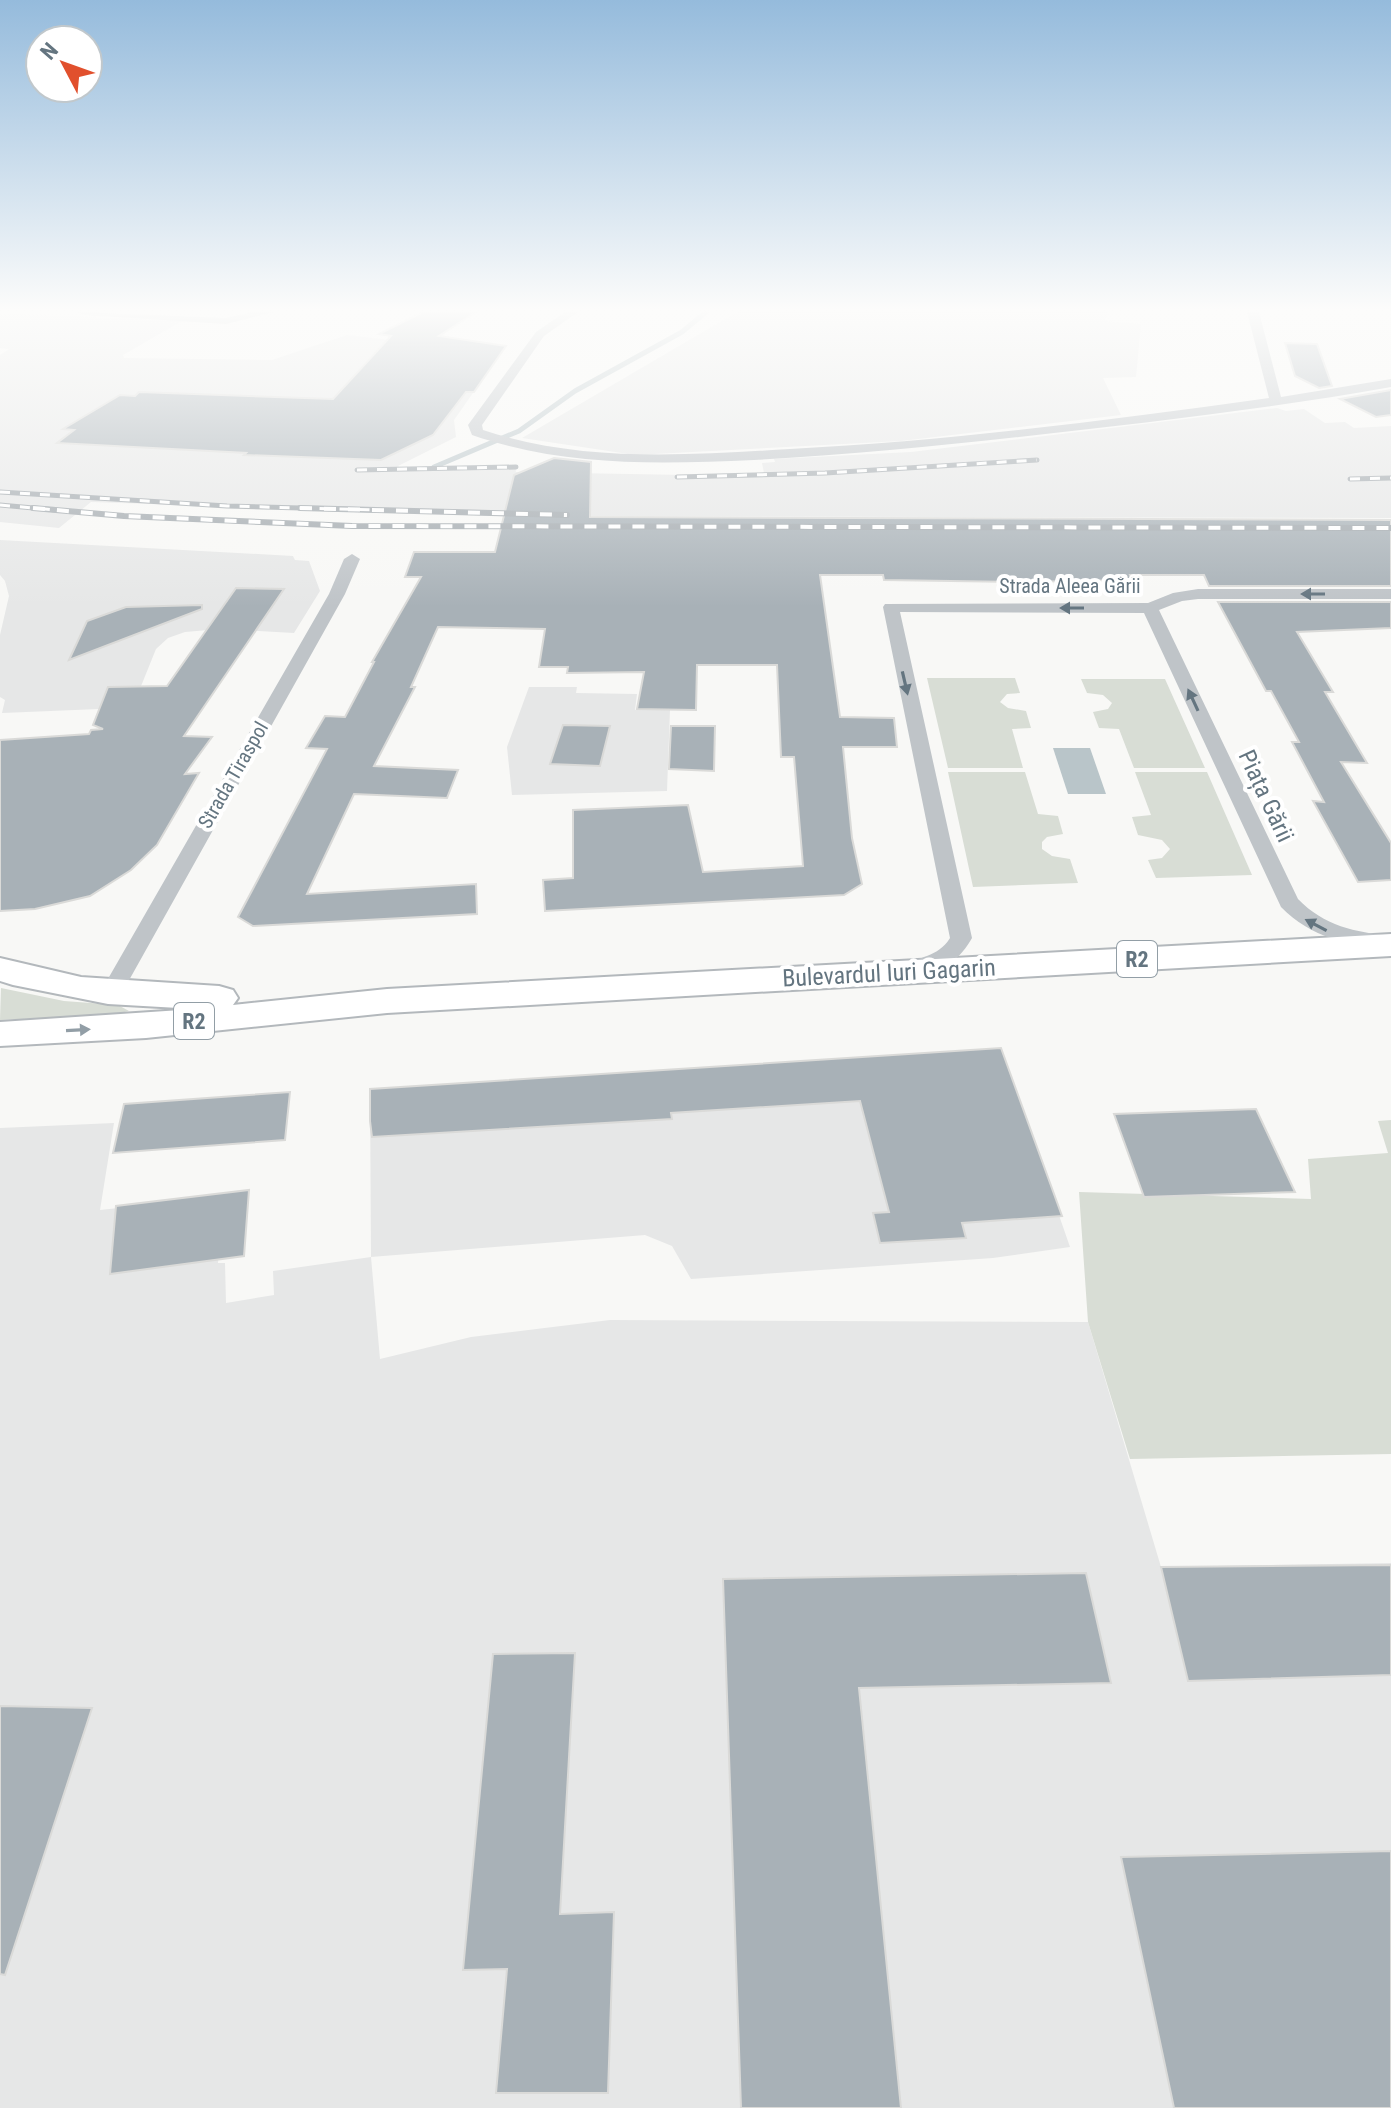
<svg xmlns="http://www.w3.org/2000/svg" width="1391" height="2108" viewBox="0 0 1391 2108" font-family="'Roboto Condensed',sans-serif">
	<style>
		.built { fill: #e6e7e7 }
		.green { fill: #d8ddd5 }
		.water { fill: #b9c5c9 }
		.lines { fill: none; stroke-linecap: round; stroke-linejoin: round }
		.stream { stroke: #b9c5c9; stroke-width: 5 }
		.building { fill: #a8b1b7; stroke: #dadad8; stroke-width: 2 }
		.primary-casing { stroke: #b3b8bc; stroke-width: 4 }
		.minor { fill: #bfc4c8; fill-rule: evenodd }
		.primary { fill: #fff; fill-rule: evenodd }
		.rail-far1-casing { stroke: #a1a8ad; stroke-width: 5 }
		.rail-casing { stroke: #a1a8ad; stroke-width: 6 }
		.rail-far1 { stroke: #fff; stroke-width: 3; stroke-dasharray: 10; stroke-linecap: butt }
		.rail { stroke: #fff; stroke-width: 4; stroke-dasharray: 12; stroke-linecap: butt }
		.oneway { fill: #647580 }
		.oneway2 { fill: #929ea6 }
		.labels { text-anchor: middle; dominant-baseline: central; stroke-width: 8; stroke-linejoin: round; paint-order: stroke }
		.far-street-label { font-size: 20px; fill: #647580; stroke: #fff }
		.shield { fill: #fff; stroke: #929ea6; stroke-width: 2 }
		.shield-label { font-size: 22px; font-weight: bold; fill: #647580 }
		.street-label { font-size: 24px; fill: #647580; stroke: #fff }
	</style>
	<rect width="100%" height="100%" fill="#f8f8f6"/>
	<g class="built">
		<path d="M737,312h372l-5,9 37,3 -5,53 -33,1 18,37 -220,26 -266,14 -113,-17z"/>
		<path d="M14,314l168,7 -59,34 1,3 148,2 75,-25 154,18 -47,67 2,17 -58,29 4,3 113,-3 1,6 171,3 77,-2 -2,-10 13,-1 -1,-3 137,-7 366,-44 9,3 18,-2 21,14 20,-1 9,6 37,-2v92l-889,-2 -411,-14 -32,26 -59,-6v-167l9,-6 -9,-1v-33z"/>
		<path d="M0,540l293,16 2,4 14,1 11,30 -26,42 -74,-4 -35,3 -17,6 -12,11 -23,57 -25,-19 -9,22 -97,4 3,-13 -5,-3v-62l9,-39 -4,-15 -5,-6z"/>
		<path d="M529,687h48l-1,6 61,1 -2,16h35l-3,81 -155,4 -5,-48z"/>
		<path d="M1001,1048l69,199 -77,11 -302,21 -19,-33 -27,-11 -274,22 9,102 91,-22 139,-17 478,2 73,245 230,-4v545h-1391v-980l114,-5 -14,87 122,-13 -4,66h7l1,40 48,-8 -1,-24 98,-14 -1,-168z"/>
	</g>
	<g class="green">
		<path d="M927,678h88l5,15 -13,1 -7,8 8,6 18,3 5,17 -19,1 11,39h-75z"/>
		<path d="M1081,679h84l40,89h-71l-15,-39 -20,-1 -6,-16 15,-3 4,-6 -9,-8 -16,-2z"/>
		<path d="M948,772h77l13,42 20,2 5,18 -16,3 -5,5v7l10,7 18,3 8,24 -105,4z"/>
		<path d="M1135,772h72l45,103 -96,3 -8,-18 14,-2 8,-9 -8,-9 -24,-5 -6,-18 19,-2z"/>
		<path d="M1,988l63,13 54,4 11,6 -17,4 -112,5z"/>
		<path d="M1391,1120v334l-261,5 -42,-137 -9,-130 232,7 -3,-40 80,-6 -10,-32z"/>
	</g>
	<path class="water" d="M1053,748h37l16,46h-38z"/>
	<g class="lines">
		<path class="stream" d="M434,467l85,-36 56,-40 107,-59 24,-20"/>
	</g>
	<g class="building">
		<path d="M423,312h53l-37,24 67,10 -32,46h-8l-33,43 -52,25 -137,-5 2,-2 -189,-10 17,-13 -11,-1 57,-34 15,1 4,-4 194,7 58,-63 -12,-2z"/>
		<path d="M1285,343l32,1 15,42 -13,2 -24,-12z"/>
		<path d="M1391,390v25l-15,2 -36,-18z"/>
		<path d="M554,458l37,4 -1,55 801,3v66h-182l-5,-11h-74l2,5 -112,2 -136,-2 -1,-5h-63l20,142 54,1 3,29h-54l9,91 10,46 -18,11 -299,16 -2,-31 30,-2v-68l115,-5 15,67 100,-6 -9,-109h-13l-4,-92h-80l-1,45 -59,-1 7,-37 -77,1 1,-6h-29l6,-38 -107,-2 -27,60h4l-41,79 84,4 -11,28 -93,-4 -47,100 169,-10 1,30 -224,12 -15,-9 89,-168 -21,-1 19,-32 20,1 29,-55h-2l49,-85h-16l9,-25h81l19,-77z"/>
		<path d="M236,588l48,1 -100,147 28,1 -27,37 14,-1 -42,72 -26,25 -41,26 -55,13 -35,2v-171l89,-6 2,-4 12,-1 -10,-4 15,-38 59,-1z"/>
		<path d="M1218,602h173v26l-94,4 36,60h-8l42,71 -26,-1 50,81v37l-33,2 -45,-81 11,1 -32,-60h7l-28,-51h-5z"/>
		<path d="M202,605v4l-133,51 18,-39 39,-14z"/>
		<path d="M563,725l47,1 -10,40 -50,-2z"/>
		<path d="M671,726h44l-1,45 -45,-2z"/>
		<path d="M1001,1048l61,168 -100,7 4,15 -86,5 -7,-30 16,-1 -29,-111 -189,12 1,6 -300,18 -2,-16v-32z"/>
		<path d="M290,1092l-5,48 -172,13 11,-49z"/>
		<path d="M1256,1109l39,83 -151,5 -30,-83z"/>
		<path d="M249,1190l-5,66 -134,18 6,-68z"/>
		<path d="M1391,1565v110l-203,6 -27,-114z"/>
		<path d="M1086,1573l25,110 -252,5 42,420h-160l-18,-529z"/>
		<path d="M575,1653l-15,261 54,-2 -6,181h-112l11,-124 -44,1 30,-316z"/>
		<path d="M0,1706l92,2 -87,267 -5,-1z"/>
		<path d="M1391,1851v257h-217l-53,-251z"/>
	</g>
	<g class="lines">
		<defs>
			<path id="primary" d="M1391,934v22l-1004,57 -241,25 -146,8v-24l196,-13 -88,-5 -95,-19 -13,-4v-23l81,19 138,9 14,4 5,8 -5,7 154,-16z"/>
		</defs>
		<use href="#primary" class="primary-casing"/>
		<g class="minor">
			<path d="M78,312l148,6 26,-6h22l-48,12 -142,-9z"/>
			<path d="M565,312h13l-34,24 -62,89 1,5c99,33 204,25 307,19 160,-8 320,-29 479,-51l-22,-86h12l22,85 110,-18v8c-123,22 -247,36 -372,50 -88,10 -177,18 -265,23 -97,4 -189,7 -282,-25l-4,-10 68,-93z"/>
			<path d="M352,554l8,5 -15,35 -222,397 -3,5h-16l-3,-5 228,-397 15,-35z"/>
			<path d="M1198,589h193v10h-193l-16,2 -23,9 139,289c26,27 57,33 93,37v14c-42,-5 -80,-12 -110,-43l-137,-294 -244,-1 72,326c-12,22 -36,41 -63,35l-3,-5c12,-14 31,-9 44,-30l-67,-331 2,-3 263,-1 25,-10z"/>
		</g>
		<use href="#primary" class="primary"/>
		<defs>
			<g id="rail-far1">
				<path d="M357,470l159,-3"/>
				<path d="M677,477l148,-4 212,-13"/>
				<path d="M1350,479l41,-1"/>
				<path d="M0,492l227,14 149,4"/>
				<path d="M0,505l56,5"/>
			</g>
			<g id="rail">
				<path d="M33,508l91,8 228,10 1039,2"/>
				<path d="M300,508l267,7"/>
			</g>
		</defs>
		<use href="#rail-far1" class="rail-far1-casing"/>
		<use href="#rail" class="rail-casing"/>
		<use href="#rail-far1" class="rail-far1"/>
		<use href="#rail" class="rail"/>
	</g>
	<defs><path id="oneway-solid" d="M-6-.8H1V-3.2L6.5 0L1 3.2V.8H-6Z" transform="scale(2)"/></defs>
	<g class="oneway">
		<use href="#oneway-solid" transform="translate(1313 594) rotate(-180)"/>
		<use href="#oneway-solid" transform="translate(1072 608) rotate(-180)"/>
		<use href="#oneway-solid" transform="translate(905 683) rotate(77)"/>
		<use href="#oneway-solid" transform="translate(1193 700) rotate(-115)"/>
		<use href="#oneway-solid" transform="translate(1316 925) rotate(-152)"/>
	</g>
	<use class="oneway2" href="#oneway-solid" transform="translate(78 1030) rotate(-3)"/>
	<linearGradient id="sky" x2="0" y2="1"><stop stop-color="#95bbdc"/><stop offset="0.51" stop-color="#fcfcfb"/><stop offset="1" stop-color="#fcfcfb" stop-opacity="0"/></linearGradient>
	<rect width="1391" height="607" fill="url(#sky)"/>
	<g class="labels">
		<g class="far-street-label">
			<text x="1070" y="586">Strada Aleea Gării</text>
			<text transform="translate(233 775) rotate(-60)">Strada Tiraspol</text>
		</g>
		<g class="shield">
			<rect x="1117" y="941" width="40" height="36" rx="6"/>
			<rect x="174" y="1003" width="40" height="36" rx="6"/>
		</g>
		<g class="shield-label">
			<text x="1137" y="959">R2</text>
			<text x="194" y="1021">R2</text>
		</g>
		<g class="street-label">
			<text transform="translate(1266 796) rotate(65)">Piața Gării</text>
			<text transform="translate(889 973) rotate(-3)">Bulevardul Iuri Gagarin</text>
		</g>
	</g>
	<g transform="translate(64 64) rotate(311)"><circle r="38" fill="#ffffff" stroke="#c1c8cc" stroke-width="2"/>
	<path d="M0-6L14 30L0 20L-14 30Z" fill="#e1502d"/>
	<text y="-12" font-size="22" font-weight="bold" text-anchor="middle" fill="#647580">N</text>
	</g>
</svg>
